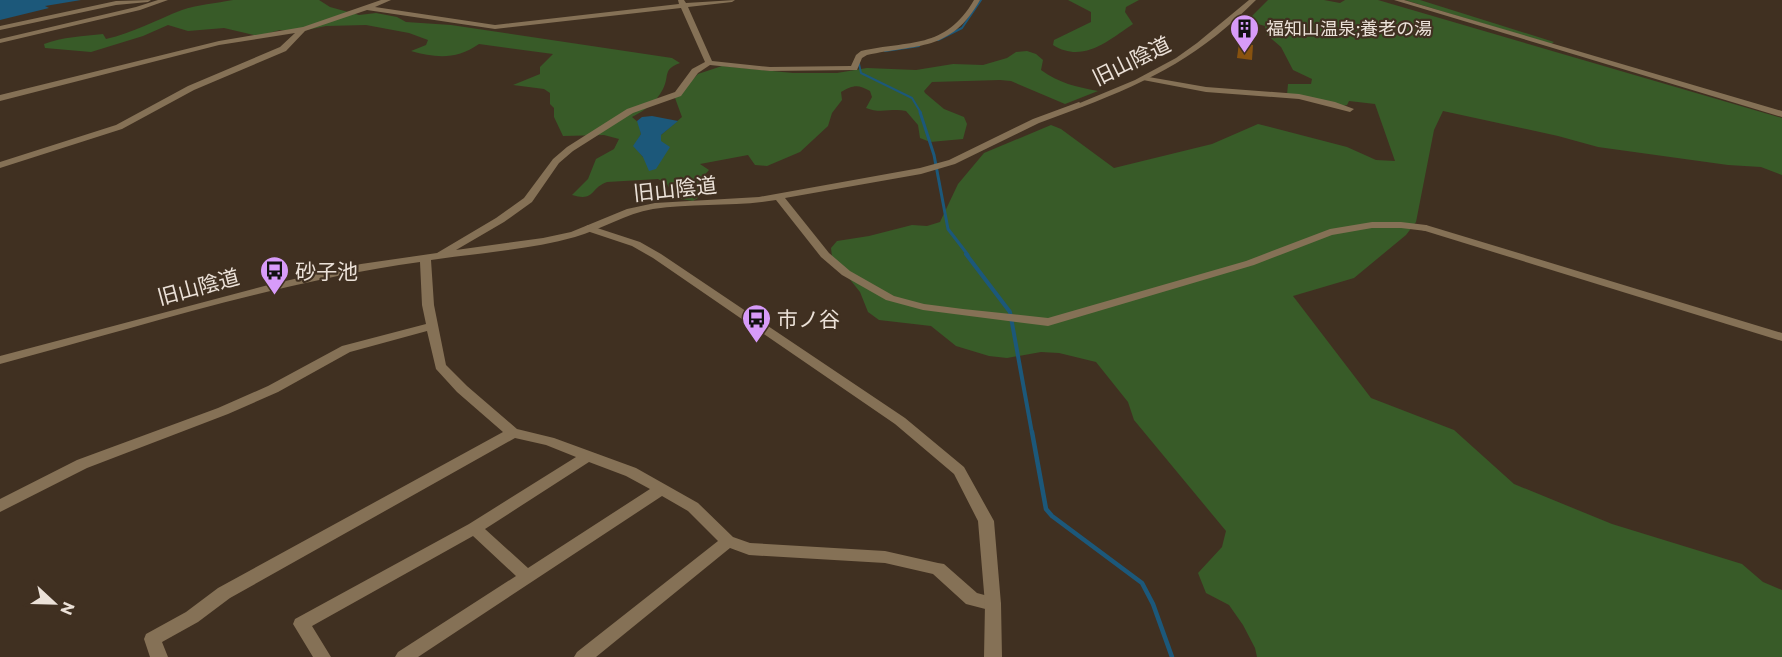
<svg xmlns="http://www.w3.org/2000/svg" width="1782" height="657" viewBox="0 0 1782 657" font-family="Commissioner,'Noto Sans JP',sans-serif">
	<style>
		.green { fill: #385b28 }
		.water { fill: #1c587a }
		.lines { fill: none; stroke-linecap: round; stroke-linejoin: round }
		.stream-far3 { stroke: #1c587a; stroke-width: 2 }
		.stream-far2 { stroke: #1c587a; stroke-width: 3 }
		.stream-far1 { stroke: #1c587a; stroke-width: 4 }
		.stream { stroke: #1c587a; stroke-width: 4.5 }
		.building { fill: #88520f }
		.minor { fill: #857156; fill-rule: evenodd }
		.tertiary { fill: #857156; fill-rule: evenodd }
		.labels { text-anchor: middle; dominant-baseline: central; stroke-width: 4.5; stroke-linejoin: round; paint-order: stroke }
		.far-poi-label { font-size: 18px; fill: #ebe1d8; stroke: #403021; text-anchor: start }
		.street-label { font-size: 21px; fill: #ebe1d8; stroke: #403021 }
		.poi-label { font-size: 21px; fill: #ebe1d8; stroke: #403021; text-anchor: start }
	</style>
	<rect width="100%" height="100%" fill="#403021"/>
	<g class="green">
		<path d="M233,0h86l11,7 29,8 17,-2 21,4 9,5 45,3 221,33 8,5c-18,7 -10,12 -17,26 -7,13 -17,21 -31,28l7,6 2,11 -7,12 9,11 20,-13 -3,-3 1,-6 21,-18 -7,-19 23,-24 24,-8 71,7h44l30,-5 49,2 37,-6 30,1 24,-7 9,-6 11,-1 9,3 7,6 -2,10c18,13 35,17 57,21l-33,13 -54,-23 -11,-1 -68,2 -8,9 1,2 19,16 20,8 3,7 -4,15 -33,3 -10,-4 -2,-13 -12,-14c-14,-3 -26,3 -40,-3l6,-11 -2,-6c-12,-7 -17,-6 -29,1l1,8 -10,13 -4,13 -28,26 -33,14 -12,-1 -7,-10 -48,9 9,6 -9,10 -2,18 -5,3 -18,-3 -8,-14 -9,-5 -51,3c-17,6 -12,20 -35,13l16,-16 8,-20 18,-10 5,-10 -15,-4 -41,1 -9,-19v-9l-4,-4v-11l-6,-4 -31,-4 27,-11v-7l13,-13 -74,-10c-23,16 -43,14 -68,7l15,-6 2,-5 -19,-7 -43,-8 -40,1 -29,6 -17,-2 -22,6 -34,-8 -36,3 -20,-6 -25,11 -52,16 -46,-4 -1,-4c18,-7 40,-8 59,-10l3,5c27,-6 50,-19 76,-29 14,-5 35,-7 51,-10z"/>
		<path d="M1068,0h71l-13,7 -1,5 8,12c-24,16 -50,40 -80,21l1,-5 37,-18v-10z"/>
		<path d="M1268,0h56l16,3 5,-3h33l404,118v57l-21,-8 -33,-2 -130,-18 -40,-11 -115,-25 -9,19 -18,92 -10,13 -52,43 -61,18 78,102 83,32 60,54 98,40 130,40 21,18 19,8v67h-525l-2,-9 -12,-23 -14,-20 -23,-12 -8,-20 24,-26 4,-16 -92,-111 -6,-18 -32,-40 -37,-9 -18,-1 -34,6 -18,-2 -33,-10 -25,-20 -52,-6 -11,-8 -8,-20 -28,-35 -1,-9 6,-7 32,-5 43,-11 15,1 13,-4 18,-38 26,-31 67,-28 10,4 53,39 98,-24 46,-20 89,23 29,13 19,1 -20,-57 -26,-3 -2,4 -9,2 -51,-12 1,-11h23l1,-5 -19,-9 -12,-23 -15,-13 -1,-8 -18,-5z"/>
		<path d="M1405,0h15l134,42 -3,2z"/>
	</g>
	<g class="water">
		<path d="M0,0h81l-36,6 4,2 -49,12z"/>
		<path d="M652,116l26,5 -17,14v6l9,6 -14,22 -7,2 -6,-14 -10,-11 8,-12 -4,-13 5,-4z"/>
	</g>
	<g class="lines">
		<g class="stream-far3">
			<path d="M938,40l24,-12 19,-28"/>
			<path d="M885,51l34,-5"/>
			<path d="M859,64l2,9 51,25 9,15"/>
		</g>
		<path class="stream-far2" d="M920,112l14,43 14,74 20,26"/>
		<path class="stream-far1" d="M966,254l44,58 22,121"/>
		<path class="stream" d="M1032,432l14,77 6,7 90,67 11,21 19,53"/>
	</g>
	<path class="building" d="M1239,43l14,2 -1,15 -15,-2z"/>
	<g class="lines">
		<g class="minor">
			<path d="M151,0l-3,2 -32,3 -116,25v-4l116,-25z"/>
			<path d="M381,0h10l-16,7 120,18 184,-21 -1,-4h6l2,3 49,-3 -3,2 -44,5 24,54 58,6 81,-1 5,-11 5,-4c48,-11 84,-1 113,-51h6c-29,52 -63,44 -113,55l-5,3 -5,12h-3l-84,1 -60,-6 -12,8 -17,23 -48,17 -60,38 -14,12 -27,39 -28,20 -48,28 87,-12 28,-6 56,-23 28,-6 104,-6 161,-29 29,-8 84,-41 46,-17 4,3 -1,2 -43,16 -84,41 -34,10 -136,24 44,55 21,18 44,25 30,8 39,5 85,9 198,-57 84,-32 42,-7h29l25,3 5,3 -5,3 -25,-3h-29l-40,7 -78,30 -206,61 -125,-16 -37,-10 -44,-25 -21,-18 -45,-57c-40,7 -83,3 -123,9 -28,5 -51,20 -78,28 -47,13 -96,16 -144,23l3,45 12,60 21,21 50,43 37,9 82,30 62,35 35,34 17,6 135,8 53,12 6,1 33,29 22,6 2,5 -2,5 -6,2 -27,-7 -33,-30 -48,-11 -136,-8 -19,-7 -134,109h-22l3,-5 141,-111 -30,-30 -26,-15 -244,161h-23l3,-5 118,-76 -43,-40 -161,90 19,31h-18l-20,-33 2,-5 174,-95 107,-67 -30,-12 -31,-7 -285,160 -32,24 -36,20 6,15h-18l-6,-18 2,-5 40,-22 32,-24 285,-156 -46,-40 -21,-23 -9,-38 -77,21 -72,40 -50,22 -141,54 -87,44v-13l77,-39 141,-52 50,-22 74,-40 84,-22 -4,-19 -2,-43c-143,20 -281,65 -420,102v-8l272,-72 89,-20 76,-11 59,-35 28,-20 29,-39 14,-12 60,-38 48,-17 17,-23 13,-7 -24,-54 -186,21 -128,-19 -62,21 -19,20 -92,39 -72,39 -122,39v-6l116,-37 72,-39 92,-39 15,-14 -76,12 -219,56v-6l219,-54 84,-14zM589,462l37,14 24,13 -122,79 -43,-39z"/>
			<path d="M1143,76l63,11 93,7 36,8 19,7 -4,3 -51,-13 -93,-7 -63,-12z"/>
		</g>
		<g class="tertiary">
			<path d="M158,0h10l-28,10 -140,33v-4l136,-32z"/>
			<path d="M1249,0h7c-54,54 -103,80 -174,107l-7,-2 60,-25 41,-22 21,-15z"/>
			<path d="M1394,0h10l378,111v6z"/>
			<path d="M588,225l52,17 21,12 244,164 59,49 30,54 7,83 1,53h-18l1,-53 -7,-83 -24,-47 -59,-50 -242,-166 -21,-12 -48,-16 -1,-2z"/>
			<path d="M1426,225l356,108v8l-360,-111 -1,-2z"/>
		</g>
	</g>
	<defs>
		<symbol id="building-pin" viewBox="-11 -11 22 30"><path d="M0 17L-7.5 6A9.5 9.5 0 1 1 7.5 6Z" fill="#d79bf9" stroke="#403021"/><path d="M-4-6H4V6H1V3H-1V6H-4ZM-2.5-4.3h1.7v1.8h-1.7ZM.8-4.3h1.7v1.8H.8ZM-2.5-1h1.7V.8h-1.7ZM.8-1h1.7V.8H.8Z" fill="#111"/></symbol>
		<symbol id="bus-pin" viewBox="-11 -11 22 30"><path d="M0 17L-7.5 6A9.5 9.5 0 1 1 7.5 6Z" fill="#d79bf9" stroke="#403021"/><path d="M-5-6H5V4H4V6H2V4H-2V6H-4V4H-5ZM-3.5-4V0h7V-4ZM-3.5 1.2v1.5H-2V1.2ZM2 1.2v1.5H3.5V1.2Z" fill="#111"/></symbol>
	</defs>
	<g fill-rule="evenodd">
		<use href="#building-pin" x="1228" y="12" width="33" height="45"/>
		<use href="#bus-pin" x="258" y="254" width="33" height="45"/>
		<use href="#bus-pin" x="740" y="302" width="33" height="45"/>
	</g>
	<g class="labels">
		<g class="far-poi-label">
			<text x="1266" y="28">福知山温泉;養老の湯</text>
		</g>
		<g class="street-label">
			<text transform="translate(1131 60) rotate(-26)">旧山陰道</text>
			<text transform="translate(675 188) rotate(-6)">旧山陰道</text>
			<text transform="translate(198 286) rotate(-15)">旧山陰道</text>
		</g>
		<g class="poi-label">
			<text x="295" y="270">砂子池</text>
			<text x="777" y="318">市ノ谷</text>
		</g>
	</g>
	<g transform="translate(54 603) rotate(112)" stroke="#403021" stroke-width="4.5" paint-order="stroke">
	<path d="M0-4.5L10 22L0 15L-10 22Z" fill="#ebe1d8"/>
	<text y="-9" font-size="16" font-weight="bold" text-anchor="middle" fill="#ebe1d8">N</text>
	</g>
</svg>
